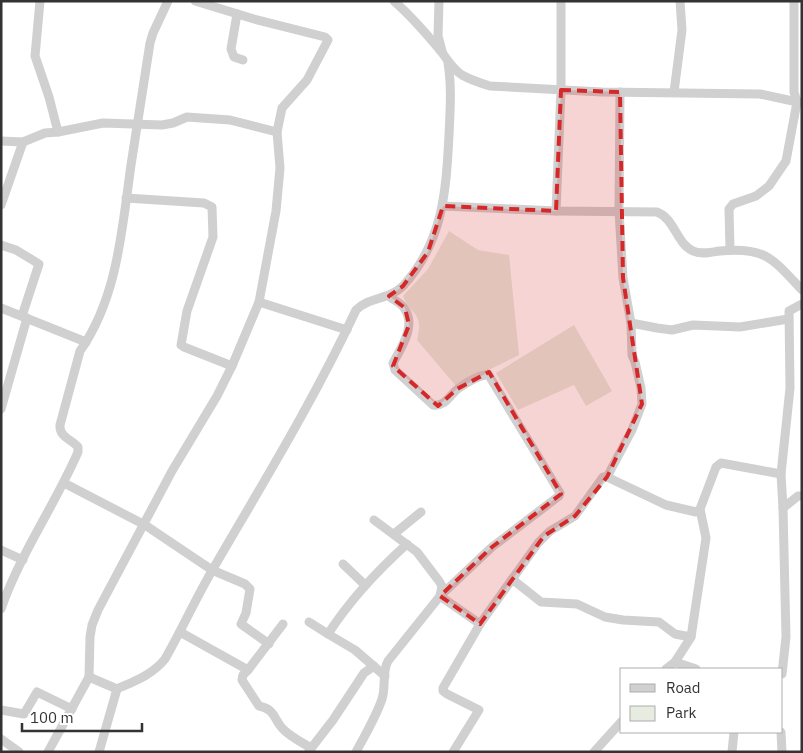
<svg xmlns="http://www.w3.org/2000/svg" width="803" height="753" viewBox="0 0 803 753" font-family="'IBM Plex Sans',sans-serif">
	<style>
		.green { fill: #e6ecdf }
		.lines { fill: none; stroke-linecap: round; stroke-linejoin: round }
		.minor { stroke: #d0d0d0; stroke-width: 9 }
		.marked { fill: #d62828; fill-opacity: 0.2; stroke: #d62828; stroke-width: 4; stroke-dasharray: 10 6; stroke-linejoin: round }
	</style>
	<rect width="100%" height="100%" fill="#fff"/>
	<g class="green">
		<path d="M449,231l29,19 31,5 10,100 -63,31 -39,-46c7,-29 -5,-22 -14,-44l25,-27z"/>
		<path d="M574,325l38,66 -26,15 -12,-21 -56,25 -22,-37z"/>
	</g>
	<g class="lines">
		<g class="minor">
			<path d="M40,1l-5,55 14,41 9,35"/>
			<path d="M394,1c16,14 31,31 45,48 8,9 12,19 23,26 9,5 18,8 28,11l112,6 158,2 42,9"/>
			<path d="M439,1l-1,35 4,15"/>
			<path d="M237,14l-6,35 3,8 9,3"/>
			<path d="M674,92l8,-62 -2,-29"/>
			<path d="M1,141l22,1 22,-9 13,-1 45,-9 59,2 11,-2 14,-6 43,3 47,12"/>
			<path d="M126,198l78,5 8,4 1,30 -26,74 -6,34 3,2 48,19"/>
			<path d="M1,205l22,-63"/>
			<path d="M443,206l113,5 101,1c18,7 19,31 36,39 8,4 18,1 27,0 46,-4 52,7 82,39"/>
			<path d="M556,211l5,-121v-89"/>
			<path d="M1,245l15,5 23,14 -17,52"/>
			<path d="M730,250l-1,-41 4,-5 23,-8 13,-10 17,-25 11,-59 -3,-10v-91"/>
			<path d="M259,302l88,28"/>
			<path d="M1,308l85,34"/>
			<path d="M631,323l26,5 15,2 21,-5 47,2 48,-8"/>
			<path d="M1,409l26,-91"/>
			<path d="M607,477l25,-47 10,-26 -1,-16 -6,-26 -3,-7 -1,-32 -8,-45 -4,-67 1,-119"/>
			<path d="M64,483l81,42 67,45 33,14 5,5 -4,24 -5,11 28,20"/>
			<path d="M783,508l-2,-34 9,-86 -1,-77 13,-7"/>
			<path d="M374,520l43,32 22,29 3,5 -2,10"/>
			<path d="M394,534l27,-22"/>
			<path d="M1,550l22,10"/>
			<path d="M343,564l22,21"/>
			<path d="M512,579l29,23 36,2 28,13 18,3 36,2 16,12 16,3"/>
			<path d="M440,596l40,28"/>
			<path d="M1,609c19,-55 54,-104 77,-157v-5c-7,-8 -19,-10 -18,-22l20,-74c38,-54 42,-123 51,-186 6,-41 13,-81 19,-122l3,-10 15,-32"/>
			<path d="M309,622l19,12"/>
			<path d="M180,632l68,38 -5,5 -1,5 17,26c18,4 14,14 25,24 7,7 19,13 27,18"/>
			<path d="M675,662l21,7"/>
			<path d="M666,669l9,-7 16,-25 15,-99 -6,-29"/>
			<path d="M248,670l35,-46"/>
			<path d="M782,674l4,-37 -3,-129 15,-12h4"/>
			<path d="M385,676l-30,-26 -27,-16c22,-34 49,-63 79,-90"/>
			<path d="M89,677l28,12c18,-8 35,-14 48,-30 17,-30 31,-61 48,-90 50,-86 101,-169 143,-259 12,-13 33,-10 47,-24 40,-44 43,-94 46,-151 1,-24 3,-48 -1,-72"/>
			<path d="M1,710l23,4 13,-22 35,17"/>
			<path d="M781,732l1,20"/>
			<path d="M1,739l18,13"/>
			<path d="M309,751l24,-31 31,-47 10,-7"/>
			<path d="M48,752l41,-75 1,-40 2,-12 6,-15 74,-139 45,-75 15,-30 27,-64 17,-91 4,-43 -3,-36 5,-24 25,-28 21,-40 -3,-3 -71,-18 -59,-18"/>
			<path d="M99,752l18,-63"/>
			<path d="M356,752c9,-17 20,-35 26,-53 4,-12 0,-28 6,-38l52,-65 52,-49 67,-51 1,-3 -72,-119c-9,2 -21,8 -29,14 -9,6 -13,19 -26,17l-38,-35 -2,-7c8,-15 24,-38 11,-55 -3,-5 -11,-8 -15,-12"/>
			<path d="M453,752l26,-42 -32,-16 -4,-3v-3l37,-64 58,-81 12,-12 25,-15 28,-39h4l59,28 30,7 4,-3 16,-42 5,-4 60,11"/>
			<path d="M594,752l28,-31"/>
			<path d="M732,752l2,-20"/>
		</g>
	</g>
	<path class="marked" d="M561,90l59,2 3,186 19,126 -35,73 -32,39 -31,20 -64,88 -40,-28 52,-49 69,-53 -72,-122 -32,17 -19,17 -45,-40 16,-41 -4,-17 -16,-12 14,-10 25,-34 15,-46 113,5z"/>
	<rect width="803" height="753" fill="none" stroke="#333333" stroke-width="5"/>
	<rect x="620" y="668" width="162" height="65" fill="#ffffff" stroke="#adadad"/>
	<rect x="630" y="684" width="25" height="8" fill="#d0d0d0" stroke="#adadad"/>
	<text x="666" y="693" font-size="15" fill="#333333">Road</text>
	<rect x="630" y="706" width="25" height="15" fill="#e6ecdf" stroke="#adadad"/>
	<text x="666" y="718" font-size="15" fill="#333333">Park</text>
	<path d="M22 723v8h120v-8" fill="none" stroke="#333333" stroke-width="2.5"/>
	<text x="30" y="723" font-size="15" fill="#333333" stroke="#ffffff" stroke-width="4" paint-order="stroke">100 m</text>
</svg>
